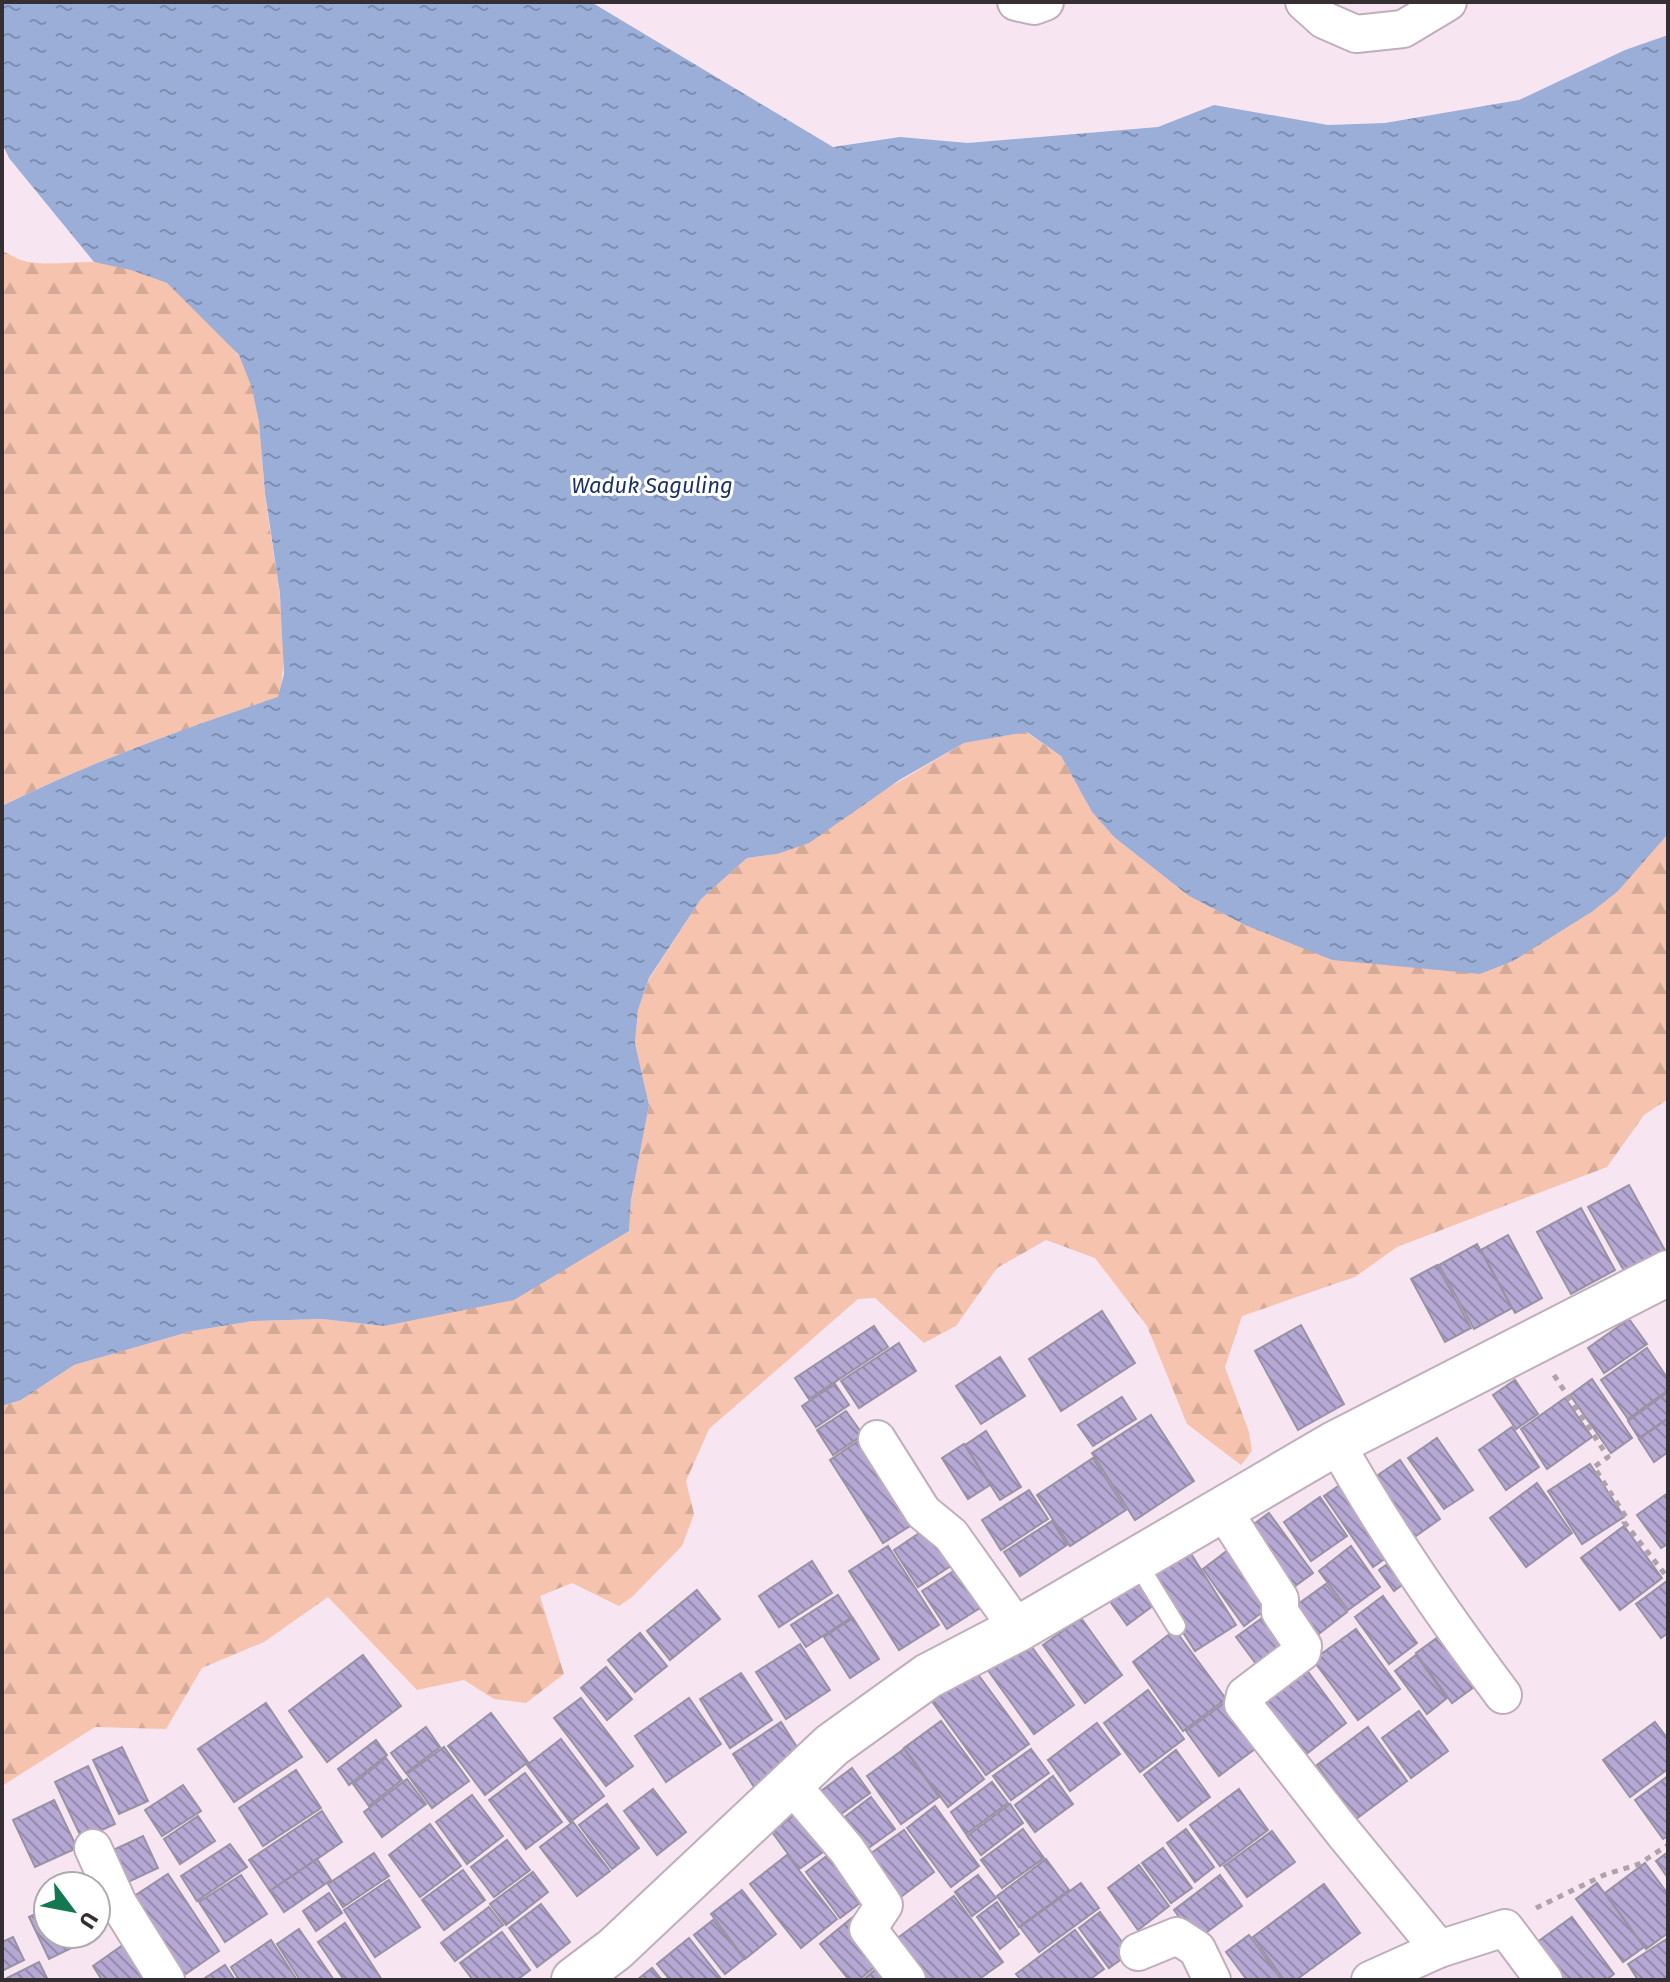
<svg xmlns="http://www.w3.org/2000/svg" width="1670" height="1982" viewBox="0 0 1670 1982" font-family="'Fira Sans',sans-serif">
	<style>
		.forest { fill: url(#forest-firs) }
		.water { fill: url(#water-ripples) }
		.building { fill: url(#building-back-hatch); stroke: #9892a4; stroke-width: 2 }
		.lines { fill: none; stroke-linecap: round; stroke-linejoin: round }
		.service-casing { stroke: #bfaebb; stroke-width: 22 }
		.minor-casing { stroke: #bfaebb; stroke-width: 40 }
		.tertiary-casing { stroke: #bfaebb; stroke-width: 48 }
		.path { stroke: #b0a2ac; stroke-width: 5; stroke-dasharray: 6 6; stroke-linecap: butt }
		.service { stroke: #fff; stroke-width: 18 }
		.minor { stroke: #fff; stroke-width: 36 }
		.tertiary { stroke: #fff; stroke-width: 44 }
		.labels { text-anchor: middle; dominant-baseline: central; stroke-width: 6; stroke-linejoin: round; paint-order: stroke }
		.water-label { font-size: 22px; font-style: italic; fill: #1c3165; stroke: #fff }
	</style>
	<defs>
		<pattern id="forest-firs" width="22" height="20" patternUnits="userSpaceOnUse" patternTransform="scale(2)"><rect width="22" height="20" fill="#f6c4ae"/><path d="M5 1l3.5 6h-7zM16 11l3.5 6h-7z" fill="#d4a996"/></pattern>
		<pattern id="water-ripples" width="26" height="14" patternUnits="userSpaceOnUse" patternTransform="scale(2)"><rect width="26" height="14" fill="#9aaed8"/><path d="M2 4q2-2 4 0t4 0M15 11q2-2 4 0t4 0" fill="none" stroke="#7e8eb0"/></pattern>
		<pattern id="building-back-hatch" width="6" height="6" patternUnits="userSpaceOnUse" patternTransform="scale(2)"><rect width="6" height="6" fill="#b6a8d4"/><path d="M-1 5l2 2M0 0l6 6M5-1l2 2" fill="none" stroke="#9589ad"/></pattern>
	</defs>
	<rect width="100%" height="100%" fill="#f7e5f2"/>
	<g class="forest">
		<path d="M2,251c7,3 15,8 22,10 22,5 45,1 67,1 19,1 60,11 76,21 8,5 67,65 72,73 24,40 21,92 26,137 7,65 28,139 14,204 -96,32 -186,64 -277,109z"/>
		<path d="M1026,732l35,24 31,56 22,25 75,59 56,29 417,-85 6,-6v265l-24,16 -37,52 -210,80 -42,30 -113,39 -17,51 24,65 3,19 -11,14 -54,-41 -40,-98 -52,-68 -49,-18 -49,28 -41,58 -32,17 -49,-45 -17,1 -149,130 -23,52 8,33 -12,32 -50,51 -13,9 -47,-23 -32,13 24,78 -38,29 -32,-4 -30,-19 -47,10 -89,-93 -64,45 -62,26 -36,61 -71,-2 -93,59v-380l19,-6 53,-35 118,-34 61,-10 70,-2 61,7 245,-95 2,-31 18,-95 -14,-62 3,-33 11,-31 52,-80 46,-41 30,-4 187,-111z"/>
	</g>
	<path class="water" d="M2,2h589l242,145 67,-10 68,6 190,-16 56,-22 114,20 57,-2 134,-23 106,-50 43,-15v799l-50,57 -25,20 -80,50 -33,13 -148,-14 -87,-35 -56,-29 -75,-59 -22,-25 -31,-56 -34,-24 -63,11 -63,36 -92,64 -32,11 -30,4 -46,41 -52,79 -11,32 -3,33 14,62 -18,95 -2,31 -115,69 -130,26 -62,-7 -69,2 -61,10 -118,34 -53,35 -19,6v-600c91,-45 181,-77 276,-109l6,-23 -4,-80 -15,-101 -6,-71 -7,-34 -13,-33 -72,-72 -36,-13 -37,-8 -85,-104 -7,-15z"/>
	<g class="building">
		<path d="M1629,1185l38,69 -40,22 -39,-69z"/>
		<path d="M1581,1208l34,62 -44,24 -34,-62z"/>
		<path d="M1508,1235l34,63 -27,15 -34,-63z"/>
		<path d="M1477,1244l35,64 -38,21 -35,-64z"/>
		<path d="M1437,1265l34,63 -26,14 -34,-63z"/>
		<path d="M1102,1311l33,52 -74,48 -32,-52z"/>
		<path d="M1629,1319l18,25 -43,29 -16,-25z"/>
		<path d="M1301,1325l43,79 -46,26 -43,-79z"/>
		<path d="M874,1326l14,21 -79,52 -14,-21z"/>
		<path d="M899,1343l17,28 -57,37 -18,-27z"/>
		<path d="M1647,1348l21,31v11l-40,29 -27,-39z"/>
		<path d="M1000,1357l25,39 -44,28 -25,-38z"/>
		<path d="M1592,1379l40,59 -21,15 -41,-58z"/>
		<path d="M1515,1380l23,34 -22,15 -23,-34z"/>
		<path d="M835,1384l14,21 -33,22 -14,-21z"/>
		<path d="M1668,1392v26l-29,20 -11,-17z"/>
		<path d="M1122,1397l14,22 -43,27 -15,-21z"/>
		<path d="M1565,1398l27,39 -45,32 -26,-40z"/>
		<path d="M846,1411l17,24 -30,20 -16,-25z"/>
		<path d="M1151,1415l43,66 -59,39 -43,-67z"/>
		<path d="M1668,1419v33l-14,10 -15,-23z"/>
		<path d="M1512,1427l27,40 -33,23 -27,-40z"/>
		<path d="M986,1431l35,56 -21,13 -35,-55z"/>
		<path d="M864,1437l54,84 -35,22 -53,-83z"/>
		<path d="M1437,1438l36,52 -29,19 -36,-51z"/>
		<path d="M964,1444l26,41 -22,14 -26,-41z"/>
		<path d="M1093,1458l33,52 -56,36 -33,-51z"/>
		<path d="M1400,1460l40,59 -34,24 -41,-59z"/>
		<path d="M1590,1464l34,53 -42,27 -34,-53z"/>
		<path d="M1350,1478l50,70 -27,19 -49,-71z"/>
		<path d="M1537,1483l35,50 -46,34 -36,-49z"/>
		<path d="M1029,1490l19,29 -47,31 -19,-30z"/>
		<path d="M1668,1493v51l-7,4 -24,-33z"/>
		<path d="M1320,1497l27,39 -36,25 -27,-39z"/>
		<path d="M1269,1513l44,60 -26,19 -44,-60z"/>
		<path d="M1052,1521l15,24 -47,31 -16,-24z"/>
		<path d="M930,1526l24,38 -36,23 -24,-37z"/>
		<path d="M1624,1526l38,52 -42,32 -39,-52z"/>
		<path d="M1236,1544l41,57 -33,25 -41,-57z"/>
		<path d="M888,1546l51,79 -40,25 -50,-79z"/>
		<path d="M1351,1546l29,41 -32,23 -29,-39z"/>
		<path d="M1188,1549l48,76 -41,26 -48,-75z"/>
		<path d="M1396,1558l14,21 -16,12 -15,-21z"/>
		<path d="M812,1561l20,32 -53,34 -20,-31z"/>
		<path d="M963,1565l25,38 -41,26 -25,-38z"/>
		<path d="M1134,1570l24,32 -31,23 -23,-32z"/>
		<path d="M1667,1581l1,52 -7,5 -25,-34z"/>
		<path d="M1326,1584l21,28 -31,24 -22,-29z"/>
		<path d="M697,1590l23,29 -50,41 -23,-29z"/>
		<path d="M838,1595l14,22 -46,30 -15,-22z"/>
		<path d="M1383,1596l34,47 -28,21 -34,-47z"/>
		<path d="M1273,1610l20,28 -36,27 -21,-28z"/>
		<path d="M853,1618l26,41 -29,19 -26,-41z"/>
		<path d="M1081,1618l41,57 -37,28 -42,-58z"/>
		<path d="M1356,1629l44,60 -42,31 -45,-60z"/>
		<path d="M1175,1630l51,69 -43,32 -50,-69z"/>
		<path d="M1448,1630l37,49 -33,24 -36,-50z"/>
		<path d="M640,1633l27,33 -32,26 -27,-32z"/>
		<path d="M1026,1639l48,66 -40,29 -47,-65z"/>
		<path d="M800,1644l30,46 -44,29 -30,-47z"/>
		<path d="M363,1655l38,51 -74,56 -38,-51z"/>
		<path d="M1416,1655l31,43 -20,16 -32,-43z"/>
		<path d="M606,1667l26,32 -25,21 -26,-32z"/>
		<path d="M974,1669l55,75 -43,31 -55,-75z"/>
		<path d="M1306,1669l40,54 -50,39 -41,-56z"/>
		<path d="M741,1673l31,47 -42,28 -30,-49z"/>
		<path d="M1148,1690l36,49 -44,33 -36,-49z"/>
		<path d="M581,1698l52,68 -27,20 -52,-68z"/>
		<path d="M689,1698l32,46 -55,38 -31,-46z"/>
		<path d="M1227,1701l33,44 -41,31 -33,-45z"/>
		<path d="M266,1703l36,54 -68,45 -36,-53z"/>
		<path d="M1419,1711l29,40 -37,27 -29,-40z"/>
		<path d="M491,1713l37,49 -43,33 -37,-49z"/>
		<path d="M941,1721l43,58 -36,28 -44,-59z"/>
		<path d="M781,1722l21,33 -48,32 -21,-33z"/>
		<path d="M1655,1722l13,17v30l-38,28 -27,-37z"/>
		<path d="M1097,1723l23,31 -50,37 -22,-31z"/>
		<path d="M426,1727l14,20 -34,26 -15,-20z"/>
		<path d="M1368,1727l39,54 -51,38 -39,-54z"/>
		<path d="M561,1739l43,57 -34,26 -43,-57z"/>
		<path d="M376,1740l11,15 -38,30 -11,-16z"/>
		<path d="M122,1747l26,54 -29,13 -26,-54z"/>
		<path d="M444,1747l25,34 -37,27 -25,-34z"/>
		<path d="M904,1749l35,48 -38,27 -34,-48z"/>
		<path d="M1031,1749l18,24 -38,27 -18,-24z"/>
		<path d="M1176,1750l34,47 -32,24 -34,-46z"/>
		<path d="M386,1758l16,22 -33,26 -16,-22z"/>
		<path d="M88,1766l27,58 -33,15 -27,-57z"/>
		<path d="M852,1768l18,25 -40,29 -17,-25z"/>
		<path d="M296,1770l25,38 -58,38 -24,-38z"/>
		<path d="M525,1773l37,49 -36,27 -37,-49z"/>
		<path d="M1053,1776l20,28 -38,28 -20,-27z"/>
		<path d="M1668,1776v60l-5,3 -28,-39z"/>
		<path d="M407,1779l19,25 -44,33 -18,-25z"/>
		<path d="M992,1782l16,21 -42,31 -15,-22z"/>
		<path d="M183,1785l18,26 -39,25 -17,-26z"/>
		<path d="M653,1789l33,43 -29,23 -33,-44z"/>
		<path d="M1239,1789l29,41 -48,36 -30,-41z"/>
		<path d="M472,1795l31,41 -36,28 -31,-42z"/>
		<path d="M871,1797l24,32 -35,25 -23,-31z"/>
		<path d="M54,1800l23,48 -42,19 -22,-47z"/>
		<path d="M607,1804l32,44 -27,21 -33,-44z"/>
		<path d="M1010,1804l13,19 -42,32 -14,-19z"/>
		<path d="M935,1806l44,60 -28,21 -44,-59z"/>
		<path d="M805,1807l28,38 -34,24 -27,-37z"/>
		<path d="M322,1811l20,31 -72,49 -21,-31z"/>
		<path d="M198,1816l17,25 -35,23 -16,-25z"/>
		<path d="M573,1822l37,49 -33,25 -37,-49z"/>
		<path d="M430,1824l31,42 -41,31 -31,-42z"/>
		<path d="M1023,1829l21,29 -42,30 -21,-28z"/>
		<path d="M1186,1829l28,38 -19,15 -28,-39z"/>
		<path d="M904,1830l30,42 -40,30 -31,-43z"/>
		<path d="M1272,1831l23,31 -48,35 -23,-31z"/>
		<path d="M143,1836l15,32 -32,15 -15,-32z"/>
		<path d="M507,1840l23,30 -36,27 -23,-30z"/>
		<path d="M230,1844l17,23 -50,34 -16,-25z"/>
		<path d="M838,1847l34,47 -32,24 -34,-46z"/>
		<path d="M1163,1848l29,40 -21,15 -29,-40z"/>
		<path d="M1668,1852v26l-12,-17z"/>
		<path d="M374,1853l15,23 -46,31 -15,-23z"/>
		<path d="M787,1855l50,64 -36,29 -51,-64z"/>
		<path d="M317,1859l14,21 -47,32 -14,-21z"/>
		<path d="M1046,1859l23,31 -50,37 -22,-31z"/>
		<path d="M1645,1863l23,31v39l-22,16 -41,-56z"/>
		<path d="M1139,1865l30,41 -31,24 -30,-42z"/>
		<path d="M463,1870l22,30 -41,30 -22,-30z"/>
		<path d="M533,1872l15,20 -42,33 -16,-21z"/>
		<path d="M168,1874l51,77 -42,29 -52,-78z"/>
		<path d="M241,1875l26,39 -42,28 -26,-40z"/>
		<path d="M978,1875l18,23 -24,18 -17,-24z"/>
		<path d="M1220,1875l22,31 -46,34 -22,-30z"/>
		<path d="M389,1880l31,47 -45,30 -31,-47z"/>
		<path d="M1081,1883l18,25 -60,44 -19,-25z"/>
		<path d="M1597,1883l47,64 -21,15 -47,-63z"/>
		<path d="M1324,1884l36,49 -64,47h-12l-31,-43z"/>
		<path d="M742,1890l34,44 -31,25 -34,-45z"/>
		<path d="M329,1893l13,20 -26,18 -13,-20z"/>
		<path d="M954,1896l49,66 -25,18h-59l-28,-37z"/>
		<path d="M997,1902l22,32 -19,15 -23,-32z"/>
		<path d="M541,1904l29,38 -33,25 -28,-39z"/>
		<path d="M489,1907l14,18 -48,36 -14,-18z"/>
		<path d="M48,1908v26h42l2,4 -43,21 -20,-42z"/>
		<path d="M1100,1912l30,41 -21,15 -30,-40z"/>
		<path d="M853,1917l32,41 -26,22h-10l-29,-36z"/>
		<path d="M1572,1917l42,57 -8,6h-54l-23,-32z"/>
		<path d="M713,1920l31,39 -19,15 -31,-39z"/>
		<path d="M345,1923l37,57h-38l-26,-38z"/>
		<path d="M299,1929l35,51h-34l-23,-36z"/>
		<path d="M1075,1930l29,39 -15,11h-68l-5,-6z"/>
		<path d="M502,1932l28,38 -13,10h-44l-13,-17z"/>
		<path d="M1249,1935l33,45h-35l-21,-28z"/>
		<path d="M13,1937l11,23 -22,11v-29z"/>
		<path d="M689,1938l33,42h-52l-13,-16z"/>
		<path d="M1668,1938v42h-30l-10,-16z"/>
		<path d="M130,1940l26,40h-54l-9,-14z"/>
		<path d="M271,1940l26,40h-58l-8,-13z"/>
		<path d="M39,1962l9,18h-40l-1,-2z"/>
		<path d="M882,1964l12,16h-31z"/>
		<path d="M225,1965l10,15h-33z"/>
		<path d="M652,1968l10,12h-25z"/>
	</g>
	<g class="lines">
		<defs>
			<path id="service" d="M1136,1561l40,65"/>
			<g id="minor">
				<path d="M1016,2l18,4 11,-4"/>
				<path d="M1304,2l20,18 32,14 47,-5 45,-27"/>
				<path d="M877,1439l46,73 28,23 67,94"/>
				<path d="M1336,1443c49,88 107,172 167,252"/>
				<path d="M1223,1510l57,89v13l23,34 -1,6 -57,43 -2,9 99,127 97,118"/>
				<path d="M791,1784l56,66 37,55 -16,24 39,51"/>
				<path d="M93,1848l25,55 48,77"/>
				<path d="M1138,1952l39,-16 20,13 15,31"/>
				<path d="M1370,1980l69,-31 66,-21 39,52"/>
			</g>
			<path id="tertiary" d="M574,1980l41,-31 217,-204 96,-69 90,-47 318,-186 332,-170"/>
		</defs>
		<use href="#service" class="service-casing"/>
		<use href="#minor" class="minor-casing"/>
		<use href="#tertiary" class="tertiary-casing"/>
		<g class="path">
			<path d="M1554,1375l54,82 -14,10 32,50 -2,5 44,56"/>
			<path d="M1536,1908l68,-33 35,-11 29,-19"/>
		</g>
		<use href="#service" class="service"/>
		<use href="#minor" class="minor"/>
		<use href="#tertiary" class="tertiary"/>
	</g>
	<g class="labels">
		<g class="water-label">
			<text x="652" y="485">Waduk Saguling</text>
		</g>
	</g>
	<rect width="1670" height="1982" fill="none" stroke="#352e33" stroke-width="8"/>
	<g transform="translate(72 1910) rotate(122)"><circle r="38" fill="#ffffff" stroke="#aeabad" stroke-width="2"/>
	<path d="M0-6L14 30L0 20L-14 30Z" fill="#137750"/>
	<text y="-12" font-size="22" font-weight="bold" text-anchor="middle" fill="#352e33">U</text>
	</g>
</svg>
